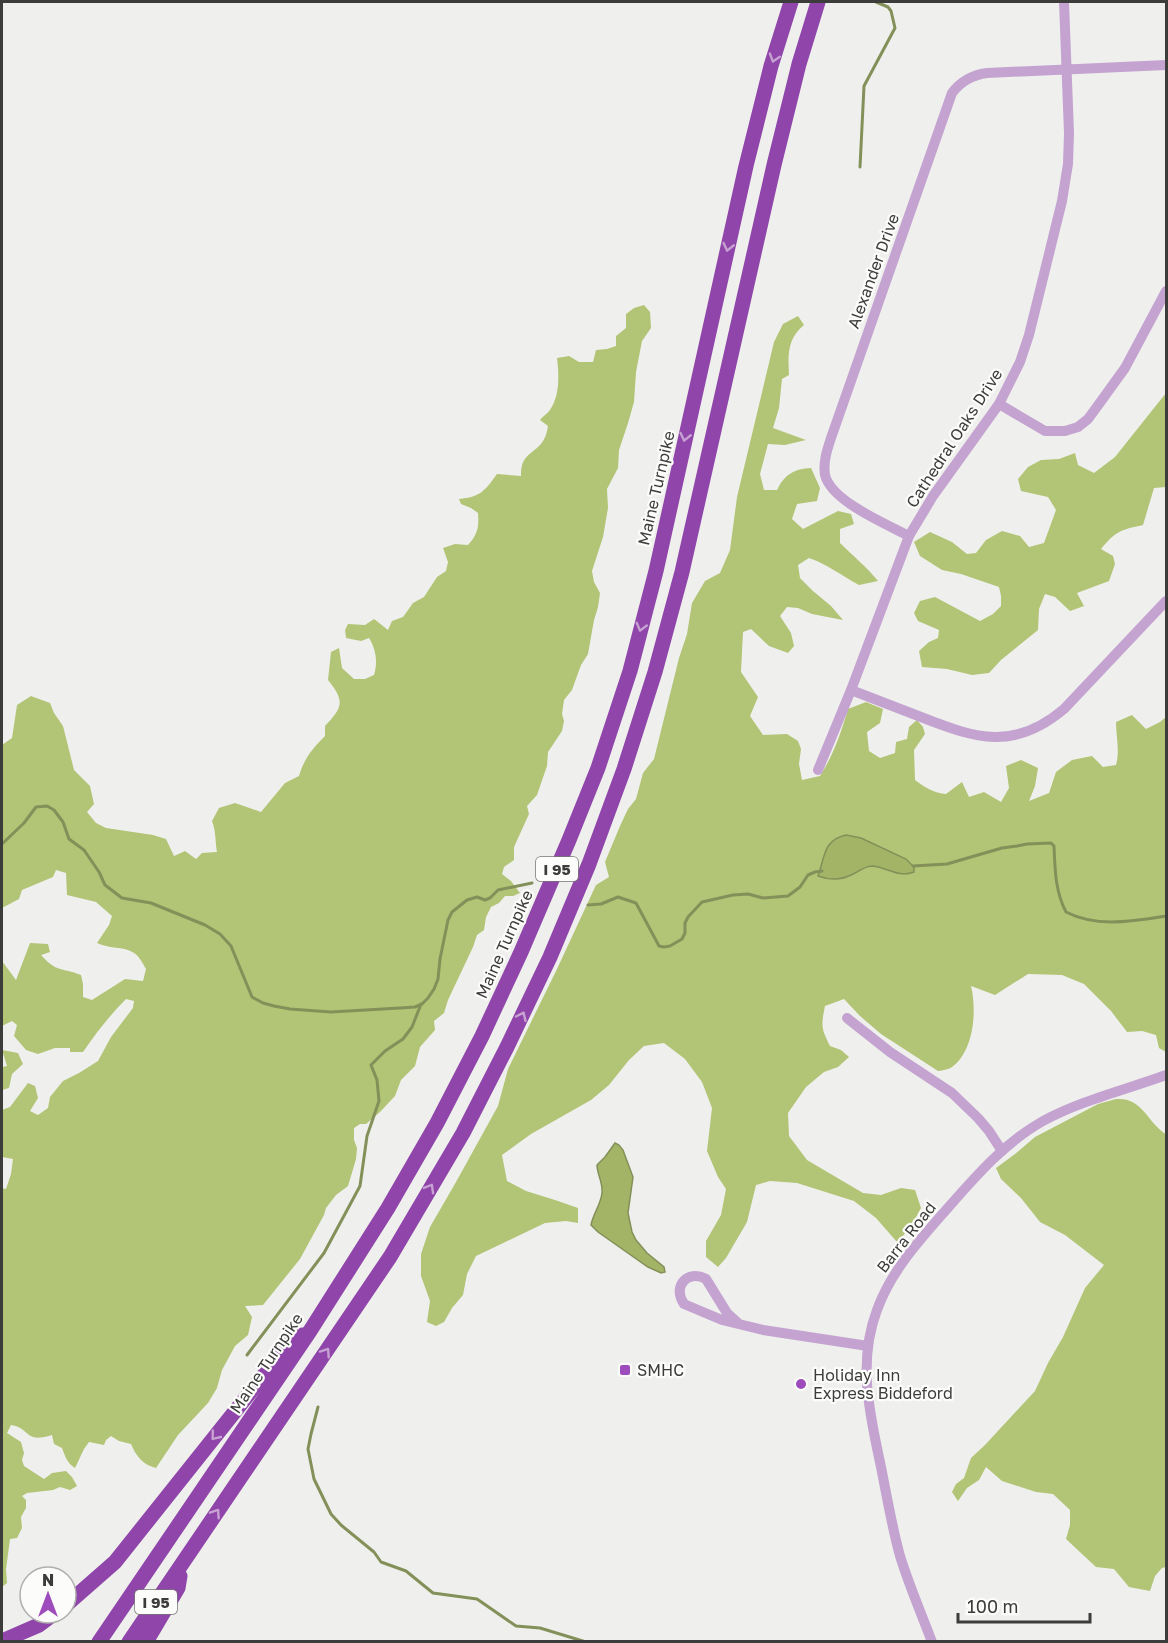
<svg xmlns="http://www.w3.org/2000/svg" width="1168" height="1643" viewBox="0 0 1168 1643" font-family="'Golos Text',sans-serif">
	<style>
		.forest { fill: #b2c475 }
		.water { fill: #a3b466; stroke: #849059; stroke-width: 1.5 }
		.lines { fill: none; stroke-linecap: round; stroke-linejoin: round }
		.stream { stroke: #849059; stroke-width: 3 }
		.minor { stroke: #c4a3d1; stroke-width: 10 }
		.highway { stroke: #8f45a9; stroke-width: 15 }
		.oneway { stroke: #c6a1d2 }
		.poi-dot { fill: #9e4cbb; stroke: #fcfdfa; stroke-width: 2 }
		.labels { text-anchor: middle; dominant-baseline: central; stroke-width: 4.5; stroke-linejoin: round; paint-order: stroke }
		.shield { fill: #fcfdfa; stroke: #767774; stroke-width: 1.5 }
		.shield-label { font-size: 15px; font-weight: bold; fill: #3c3d3b }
		.street-label { font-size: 16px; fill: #3c3d3b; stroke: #fcfdfa }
		.poi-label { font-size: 16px; fill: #3c3d3b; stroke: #fcfdfa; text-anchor: start }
	</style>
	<rect width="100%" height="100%" fill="#eff0ed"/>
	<g class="forest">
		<path d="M644,305l6,7 1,16 -9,13 -6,31 -2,30 -6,21 -9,27 -1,18 -11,21 1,19 -5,29 -11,34 2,11 6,11 -2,14 -4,13 -6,34 -7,11 -9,25 -8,10 -2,14 2,7 -2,10 -14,21 -1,14 -10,29 -10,11 2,8 -15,33v13l-10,7 -2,7 9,7 9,12 -7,3h-8l-6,7 -8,4 -5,10 -2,13 -7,5 -4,12 -25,53 -4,13 -10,8 1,9 -15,17 -5,19 -14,14 -6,16 -15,16 -14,12h-6l-6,4v12l3,8 -1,11 -8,27 -12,9 -10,13 -2,7 -24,44 -37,46 -18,1 7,11 -4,18 -13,11 -13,24 -5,18 -9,15 -30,32 -22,33c-13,-3 -20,-12 -25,-24l-12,-3 -8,-5 -5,4 -2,5 -15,-3 -5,7 -9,19c-8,-5 -10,-12 -13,-20l-8,-4 -2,-9c-28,9 -21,-7 -41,-10l-4,8 14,9 3,11 -2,7 2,6 20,13 8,-6 14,-2 6,6 5,9 -7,4 -10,-3 -7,3 -26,3 -5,3 4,4v8l-5,9 1,11 -5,10 -7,1 -4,30 1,14 -5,4v-399l4,1 5,-15 2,-15 -11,-2v-47l8,-3 18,-24 7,3 3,12 -8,13 8,4 10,-7 2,-11 13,-16 16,-8 19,-12 13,-24 22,-29 1,-7 -8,-2c-16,16 -30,34 -43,53h-13v-4h-15l-17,6 -12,-4 -12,-14 3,-11 -5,-4 -10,5v-65l14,19 14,-37 18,1 2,8 -9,3c16,18 20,12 40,20l2,9v13l9,3 33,-21 18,2 3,-12c-3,-5 -7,-13 -12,-16 -10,-7 -26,-4 -37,-10l12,-18 3,-9 -16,-14 -29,-7 -1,-22 -10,-3 -3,7 -31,13 -3,9 -17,9v-163l10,-7 5,-33 14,-9 19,7 4,10 9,13 11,44 16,16 4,18 -7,8 9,11 10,5 47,7 13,4 8,17 11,-5 11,8 6,-6 15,-1c-2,-11 -1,-21 -5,-31l7,-13 16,-5 26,9 24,-29 14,-7c5,-17 13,-27 26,-40v-10c18,-19 20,-25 3,-46l3,-28 8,-4 3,20 12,11h11l9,-4c4,-13 2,-26 -5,-37l-8,3 -15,-3 -1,-8 3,-6 17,1 9,-6 14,11 4,-9 11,-4 10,-14 11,-6 13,-20 9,-6 2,-9 -5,-14 12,-4 13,1c10,-11 11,-18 10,-32l-7,-5 -10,-4 -2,-5c21,-2 26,-8 38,-25l24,2c0,-21 9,-20 20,-32 4,-5 6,-11 7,-18l-8,-6c3,-4 7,-6 10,-10 10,-14 9,-36 7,-52l12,-2 10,6h14l3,-12 11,-1 9,-3v-10l10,-8v-14l8,-6z"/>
		<path d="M798,316l6,9c-17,14 -16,30 -15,50l-7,4 -3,29 -6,20 33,12 -21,5 -17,-1 -8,30 4,16h13c8,-16 17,-21 34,-22l9,20 -3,13 -20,3 -5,15 11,10 35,-18 13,3 3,10 -14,5v14c13,13 27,24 38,38l-19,4c-17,-9 -32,-21 -50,-27l-11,7 2,13 13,13 18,15 12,14 -31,-6 -14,-6 -11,-1 -7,9 11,17 3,13 -6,7 -19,-7 -18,-17 -8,3 -2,40 17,25 -8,19 13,19 24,-1 11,7 3,8 -2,15 3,16 18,-4c13,-20 21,-43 28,-67l18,-7 17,7 -3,14 -13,9 2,19 11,7 15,-5 1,-11 11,-3 2,-12 8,-7 6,7 2,7 -11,16 1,30c9,7 19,13 31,14l16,-12 7,15 15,-5 17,10 8,-14 -3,-22 15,-6 17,8 -3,18 -6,15 20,-8 7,-21 16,-12 20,-4 11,11 13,-2c4,-14 0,-29 0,-43l16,-7 14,14 14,-7 6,-5v335l-7,-4 -3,-13 -14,-4 -15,1 -16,-21 -27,-27 -22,-9 -34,-1 -33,21 -24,-9c6,25 3,65 -19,81 -4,3 -9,3 -14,4l-57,-37 -21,-18 -16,-17 -19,7c-4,20 -4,22 5,40l11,4 8,7 -11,10 -14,5 -18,15 -18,26 1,23 18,24 56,33 18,2 20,-7 14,2 6,18 -11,20 -13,14 -21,-24 -22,-17 -57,-18 -27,-2 -14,4 -9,37 -21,36 -8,9 -12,-10v-16l15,-26 5,-26 -8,-12 -11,-26 5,-43 -10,-26 -17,-23 -21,-16 -20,3 -15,14 -20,25 -18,15 -60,34 -29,21 5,26 19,10 29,9 23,8v15l-12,-2 -21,2 -69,33 -9,18 -4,21 -11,13 -8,14 -8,4 -9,-4 3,-21 -9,-25v-22l9,-27 26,-45 42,-76 10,-37 49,-100 39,-84 13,-8 -4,-15 15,-36 8,-17 8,-10 7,-26 11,-14 25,-101 8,-24 5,-31 13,-22 15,-8 10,-23 7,-53 37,-155 9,-18z"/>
		<path d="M1166,393v94l-12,1 -11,37c-23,5 -27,6 -42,24l12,7 2,8 -6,17 -32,12 7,13 -14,5 -15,-14 -10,-3 -6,15 -1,21 -37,30 -12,13 -17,2 -25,-6 -25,-2 -3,-16 10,-9 9,-4 1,-8 -21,-9 -4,-8 6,-12 15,-4 45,24 13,-7 8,-8v-10l-2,-9 -38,-13 -19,-4 -22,-14 -6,-14 16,-10 22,10 15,12 9,-1 10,-13 16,-9 18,5 9,11 15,-4 12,-33 -8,-13 -27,-6 -3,-12 10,-12 13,-7 18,-1 16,-6 3,12 16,8 21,-16z"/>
		<path d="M2,1050l16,3 5,11 -11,10 -3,14 -7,2v-23l5,-1z"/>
		<path d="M1116,1099c4,0 10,0 14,2 15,6 22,25 36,33v433l-4,1 -7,8 -5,15 -21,-4 -15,-18 -18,-2 -30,-28 4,-14v-15l-17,-16 -17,-2 -34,-11 -16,-14 -7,13 -12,8 -9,13 -6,-9 4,-8 8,-6 7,-20 14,-13 50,-54 13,-28 15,-26 22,-49 19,-23 -39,-30 -25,-13 -19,-24 -20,-19 -5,-11 19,-14 20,-17 63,-33z"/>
	</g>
	<g class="water">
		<path d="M846,835l15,3 45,21 8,8v5c-15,6 -26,-4 -41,-6 -8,0 -12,4 -18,7 -12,7 -24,8 -37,3 7,-19 5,-36 28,-41z"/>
		<path d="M615,1143l4,2 4,5 10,27 -5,36 4,19 4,8 11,13 17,14 1,5 -4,1 -13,-6 -50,-35 -7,-7c2,-11 10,-21 11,-32 1,-11 -5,-19 -5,-28l8,-8z"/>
	</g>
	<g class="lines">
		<g class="stream">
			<path d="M860,167l4,-81 31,-58 -4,-17 -3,-4 -12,-5"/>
			<path d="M2,844l22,-21 12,-16 11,-1 7,4 9,12 6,17 15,11 15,22 6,13 17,13 29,5 54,22 15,9 11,12 21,51 11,6 11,3 16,3 41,3 69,-4 15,-1 7,-3 6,-6 6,-9 4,-10 2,-20 8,-39 4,-8 15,-12 10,-3 8,3 5,-2 8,-8 34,-7"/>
			<path d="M913,866l34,-2 55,-16 15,-2 10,-2 24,-1 3,3c1,23 1,45 12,66 31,16 67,9 100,4"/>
			<path d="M588,905l13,-1 17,-7 18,6 23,43 5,1 6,-1 12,-7 3,-6v-10l3,-6 14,-15 31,-7 15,-1 15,4 25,-2 12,-9 8,-12 7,-3 7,-1"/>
			<path d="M247,1355l77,-102 36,-67 7,-50 12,-35 -2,-21 -6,-15 14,-14 18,-12 9,-12 9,-23"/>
			<path d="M318,1407l-7,27 -3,15 6,30 17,35 10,11 33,27 7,10 25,9 27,22 44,6 39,27 24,2 46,14"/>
		</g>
		<g class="minor">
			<path d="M999,404l46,27h20l13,-4 10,-8 11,-15 26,-36 41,-77"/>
			<path d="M909,536c-23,-12 -78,-35 -84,-61 -2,-13 2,-25 6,-37l121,-345c9,-12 20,-18 35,-20l179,-8"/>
			<path d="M851,690c23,9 47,18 70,27 56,22 93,34 143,-8l102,-108"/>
			<path d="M818,770l33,-80 58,-154 24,-40 66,-92 21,-42 9,-27 33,-134 6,-37 1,-31 -5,-131"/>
			<path d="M847,1018l43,34 62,41 26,25 11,13 13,20"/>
			<path d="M739,1324l-12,-11 -21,-34c-19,-10 -34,8 -22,25l38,16 41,10 105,16"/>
			<path d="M932,1642c-11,-29 -23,-57 -32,-86 -8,-29 -13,-59 -19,-89 -11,-52 -24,-104 -4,-157 14,-39 42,-69 69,-100 29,-33 58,-67 97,-89 39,-21 82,-31 123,-46"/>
		</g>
		<g class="highway">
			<path d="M66,1605l49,-43 176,-221 11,-6"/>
			<path d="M2,1641l37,-16 16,-12"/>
			<path d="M99,1642l211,-311 78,-123 49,-85 45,-87 39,-84 48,-112 29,-72 32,-97 26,-100 90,-405 25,-100 20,-64"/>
			<path d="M129,1642l261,-385 73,-124 44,-86 43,-90 39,-93 35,-95 31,-97 27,-100 92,-407 25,-101 19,-62"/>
			<path d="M146,1642l32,-54 2,-12"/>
		</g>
	</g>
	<defs><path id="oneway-chevron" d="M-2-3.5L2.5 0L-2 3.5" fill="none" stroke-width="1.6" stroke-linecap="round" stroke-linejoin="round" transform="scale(1.5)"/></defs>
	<g class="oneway">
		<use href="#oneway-chevron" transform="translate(774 58) rotate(107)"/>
		<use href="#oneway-chevron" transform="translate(728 247) rotate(103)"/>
		<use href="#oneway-chevron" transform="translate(685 437) rotate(103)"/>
		<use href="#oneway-chevron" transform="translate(641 627) rotate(105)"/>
		<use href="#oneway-chevron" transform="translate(522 1016) rotate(-65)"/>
		<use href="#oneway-chevron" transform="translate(430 1188) rotate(-60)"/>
		<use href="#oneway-chevron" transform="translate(326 1352) rotate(-56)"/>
		<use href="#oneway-chevron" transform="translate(215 1436) rotate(129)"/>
		<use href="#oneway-chevron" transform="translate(216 1513) rotate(-56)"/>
	</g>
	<g class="poi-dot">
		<rect x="619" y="1364" width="12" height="12" rx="3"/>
		<circle cx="801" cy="1384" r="6"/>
	</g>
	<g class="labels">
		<g class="shield">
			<rect x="536" y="857" width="42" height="24" rx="4.5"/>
			<rect x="135" y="1590" width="42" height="24" rx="4.5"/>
		</g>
		<g class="shield-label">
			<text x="557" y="869">I 95</text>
			<text x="156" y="1602">I 95</text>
		</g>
		<g class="street-label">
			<text transform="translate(873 271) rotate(-70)">Alexander Drive</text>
			<text transform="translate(954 438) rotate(-57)">Cathedral Oaks Drive</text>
			<text transform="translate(656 488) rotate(-77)">Maine Turnpike</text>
			<text transform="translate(504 944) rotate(-66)">Maine Turnpike</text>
			<text transform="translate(906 1237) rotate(-52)">Barra Road</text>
			<text transform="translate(266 1363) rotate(-56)">Maine Turnpike</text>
		</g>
		<g class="poi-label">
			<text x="637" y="1370">SMHC</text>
			<text x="813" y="1375">Holiday Inn<tspan x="813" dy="18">Express Biddeford</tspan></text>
		</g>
	</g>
	<rect width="1168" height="1643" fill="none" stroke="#3c3d3b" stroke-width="6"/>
	<g transform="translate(48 1595)"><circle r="28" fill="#fcfdfa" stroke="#afb0ae" stroke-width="1.5"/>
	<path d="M0-4.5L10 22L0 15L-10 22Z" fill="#9e4cbb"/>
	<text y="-9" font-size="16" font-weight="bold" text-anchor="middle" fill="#3c3d3b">N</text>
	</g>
	<path d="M958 1613v9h132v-9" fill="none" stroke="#3c3d3b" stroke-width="3"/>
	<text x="967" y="1613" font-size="18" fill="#3c3d3b" stroke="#fcfdfa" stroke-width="4.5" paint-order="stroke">100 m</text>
</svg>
